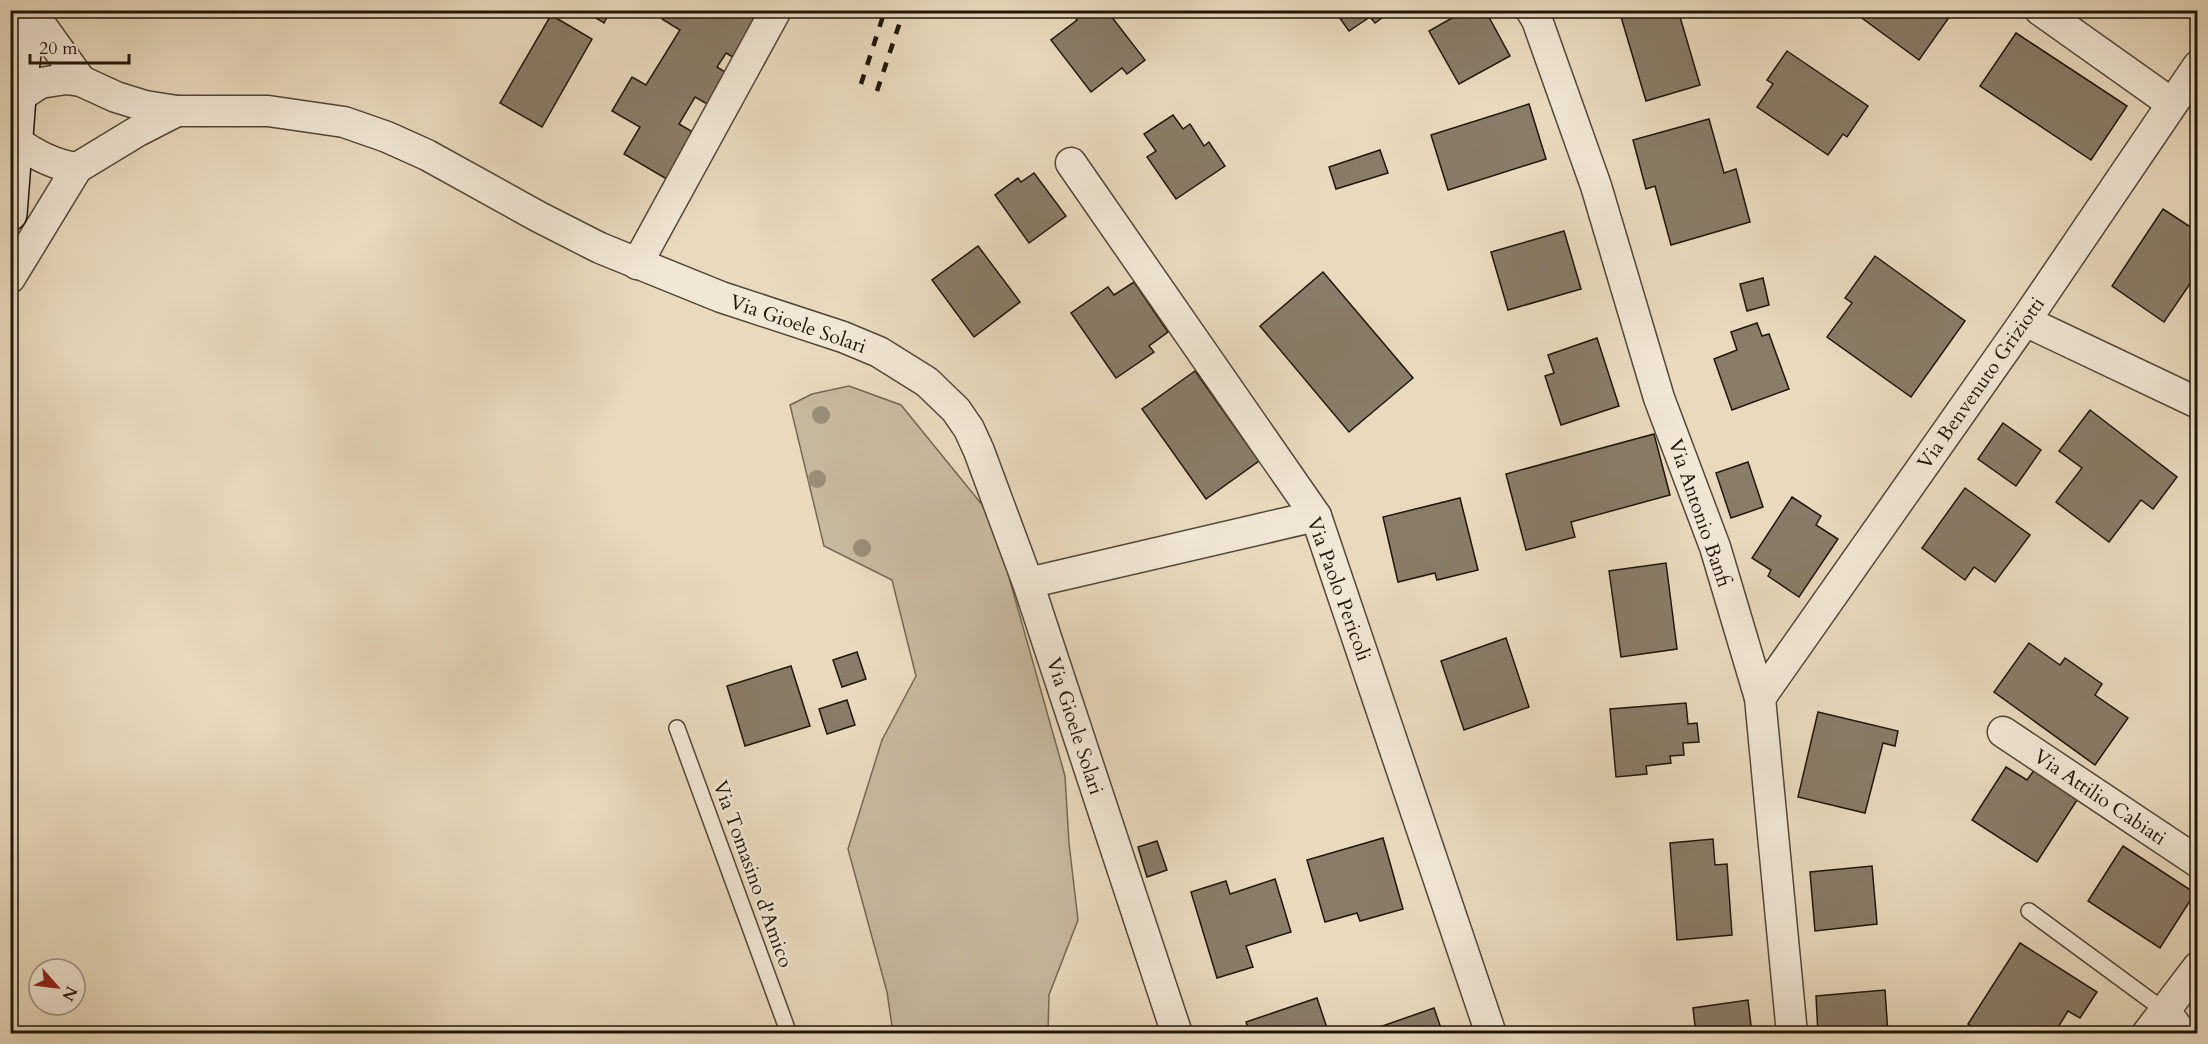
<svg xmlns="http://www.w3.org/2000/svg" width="2208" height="1044" viewBox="0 0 2208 1044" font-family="Cardo,serif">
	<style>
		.green { fill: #c7b99f; stroke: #746854; stroke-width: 1.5 }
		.building { fill: #897c68; stroke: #20160a; stroke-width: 1.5 }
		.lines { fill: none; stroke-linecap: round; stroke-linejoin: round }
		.lane-casing { stroke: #524737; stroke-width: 18 }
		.street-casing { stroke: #524737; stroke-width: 33 }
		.secondary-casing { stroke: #20160a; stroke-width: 36 }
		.lane { stroke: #f1e7d5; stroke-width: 15 }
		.street { stroke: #f1e7d5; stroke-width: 30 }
		.secondary { stroke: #f1e7d5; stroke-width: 33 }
		.rail { stroke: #20160a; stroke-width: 4.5; stroke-dasharray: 10 10; stroke-linecap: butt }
		.tree { fill: #9a8e78 }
		.labels { text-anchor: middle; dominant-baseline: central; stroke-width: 5; stroke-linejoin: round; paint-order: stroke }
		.street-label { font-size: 20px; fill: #20160a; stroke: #f1e7d5 }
	</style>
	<rect width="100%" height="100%" fill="#e9dabe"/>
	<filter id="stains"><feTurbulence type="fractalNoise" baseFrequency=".00333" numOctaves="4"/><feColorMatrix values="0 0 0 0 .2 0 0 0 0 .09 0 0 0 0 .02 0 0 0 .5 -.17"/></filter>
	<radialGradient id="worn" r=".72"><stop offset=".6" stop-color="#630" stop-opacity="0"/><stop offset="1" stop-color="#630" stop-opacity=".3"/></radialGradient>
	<path class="green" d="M849,386l52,19 91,112 73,259 4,67 9,77 -29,75 -1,38h-155l-6,-41 -39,-143 34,-109 34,-64 -24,-96 -68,-34 -34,-141 22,-11z"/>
	<g class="building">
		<path d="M583,10h28l-7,13z"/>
		<path d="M668,10h107l-32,53 -17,-10 -9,14 11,7 -19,31 -14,-8 -16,27 19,11 -28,46 -46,-27 16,-27 -28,-16 20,-34 14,8 34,-55 -18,-11z"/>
		<path d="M1070,10h47l-6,6 34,44 -18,14 -5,-6 -31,24 -40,-52 26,-20z"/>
		<path d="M1334,10h59l-18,13 -5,-6 -21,14z"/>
		<path d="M1466,10h19l25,46 -51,28 -30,-53z"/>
		<path d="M1619,10h59l22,75 -54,16z"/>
		<path d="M1851,10h91l8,6 -31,44z"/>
		<path d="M551,15l41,24 -50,88 -42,-24z"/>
		<path d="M2016,33l111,73 -36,54 -111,-74z"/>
		<path d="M1787,51l81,55 -21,31 -4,-3 -15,21 -71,-48 16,-23 -6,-4z"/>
		<path d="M1529,104l17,55 -98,31 -17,-55z"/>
		<path d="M1173,115l10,14 7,-5 14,22 5,-4 16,24 -49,33 -29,-42 9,-6 -12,-17z"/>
		<path d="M1709,119l15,54 12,-4 14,53 -79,23 -16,-59 -9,3 -13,-49z"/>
		<path d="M1380,150l8,23 -52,16 -7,-22z"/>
		<path d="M1034,173l32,43 -37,27 -34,-48 23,-17 3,4z"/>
		<path d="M2163,209l35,23v40l-34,50 -52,-36z"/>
		<path d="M1564,231l17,58 -73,21 -17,-58z"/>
		<path d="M978,246l42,56 -46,35 -42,-57z"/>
		<path d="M1875,256l90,65 -54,76 -84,-60 25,-34 -7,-5z"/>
		<path d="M1323,272l90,106 -64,54 -89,-106z"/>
		<path d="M1763,278l6,27 -22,6 -7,-27z"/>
		<path d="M1134,282l34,50 -19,14 5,6 -38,26 -45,-65 37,-26 6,8z"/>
		<path d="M1757,323l5,13 7,-2 20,55 -57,21 -18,-51 23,-9 -6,-18z"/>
		<path d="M1597,338l22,68 -58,19 -16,-49 9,-3 -6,-18z"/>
		<path d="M1195,371l64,90 -53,38 -64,-90z"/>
		<path d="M2090,410l87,67 -24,32 -12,-9 -32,42 -53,-40 26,-34 -23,-17z"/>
		<path d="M2003,423l38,27 -25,36 -38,-27z"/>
		<path d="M1654,434l16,61 -99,27 4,15 -49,13 -20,-76z"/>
		<path d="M1748,462l15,45 -32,11 -15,-45z"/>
		<path d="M1965,488l65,47 -35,47 -21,-15 -9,13 -43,-32z"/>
		<path d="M1792,497l29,19 -5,9 22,14 -39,58 -31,-21 3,-6 -19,-12z"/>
		<path d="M1460,498l18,72 -41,10 -2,-7 -37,9 -15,-65z"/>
		<path d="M1666,563l11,86 -56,8 -12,-86z"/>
		<path d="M1506,638l23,69 -65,23 -23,-69z"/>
		<path d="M2029,643l31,22 5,-7 37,26 -7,11 33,23 -33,47 -101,-73z"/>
		<path d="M857,652l9,27 -24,8 -9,-27z"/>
		<path d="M791,666l19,60 -65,20 -18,-60z"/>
		<path d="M847,700l8,25 -28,9 -8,-25z"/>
		<path d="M1686,703l2,21 9,-1 2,19 -16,1 1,12 -14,1 1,7 -25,3 1,8 -31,3 -6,-68z"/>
		<path d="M1818,712l80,19 -3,15 -12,-3 -18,70 -67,-16z"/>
		<path d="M2006,767l21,13 8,-11 44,28 -42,65 -65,-42z"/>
		<path d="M1383,838l20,71 -43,12 -3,-8 -32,9 -18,-62z"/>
		<path d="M1713,839l2,26 12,-1 5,71 -55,5 -7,-97z"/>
		<path d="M1157,841l10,29 -20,7 -9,-30z"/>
		<path d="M2123,846l72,47 -35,55 -72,-47z"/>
		<path d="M1872,866l5,58 -62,7 -5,-59z"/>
		<path d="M1275,879l16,53 -45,14 7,21 -36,11 -26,-86 35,-11 4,13z"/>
		<path d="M2020,943l77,49 -17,26 -12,-7 -14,23h-71l-15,-10z"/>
		<path d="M1885,990l3,44h-70l-2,-38z"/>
		<path d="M1317,998l12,36h-79l-4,-12z"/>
		<path d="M1748,1000l4,34h-56l-3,-26z"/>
		<path d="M1434,1008l9,26h-71l-1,-4z"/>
	</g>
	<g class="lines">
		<defs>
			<g id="lane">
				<path d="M677,728l112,306"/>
				<path d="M2029,911l136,100"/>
			</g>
			<g id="street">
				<path d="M30,10l51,71"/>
				<path d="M1531,10l6,10 59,166 63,212 56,149 45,151 32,336"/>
				<path d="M2040,10l131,93"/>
				<path d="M19,97l21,-14 26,-4 15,2 35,16 29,9 32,5h91l76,11 43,15 40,18 112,62 61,31 121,49 122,40 36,15 48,30 29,28 13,19 10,22 49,132 149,451"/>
				<path d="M16,141c19,14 38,24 61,27"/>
				<path d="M1071,163l245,353 175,518"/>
				<path d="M637,264l139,-254"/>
				<path d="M10,278l67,-110 61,-37 39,-20"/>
				<path d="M2025,321l173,82"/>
				<path d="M1028,583l288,-67"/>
				<path d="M1760,698l265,-377 173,-255"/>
				<path d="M2003,732l195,130"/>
				<path d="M2165,1011l17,23"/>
				<path d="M2147,1034l51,-67"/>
			</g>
			<path id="secondary" d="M10,214l9,-117 10,-87"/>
		</defs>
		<use href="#lane" class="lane-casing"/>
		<use href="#street" class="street-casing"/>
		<use href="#secondary" class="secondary-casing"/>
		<use href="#lane" class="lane"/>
		<use href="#street" class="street"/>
		<use href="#secondary" class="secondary"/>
		<g class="rail">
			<path d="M861,84l24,-74"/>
			<path d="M877,91l27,-81"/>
		</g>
	</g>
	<g class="tree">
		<circle cx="821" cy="415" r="9"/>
		<circle cx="817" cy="479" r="9"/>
		<circle cx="862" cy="548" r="9"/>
	</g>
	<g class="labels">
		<g class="street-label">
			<text transform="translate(798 324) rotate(19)">Via Gioele Solari</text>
			<text transform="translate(1981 383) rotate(-55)">Via Benvenuto Griziotti</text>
			<text transform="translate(1700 513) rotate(71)">Via Antonio Banfi</text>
			<text transform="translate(1339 589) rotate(70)">Via Paolo Pericoli</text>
			<text transform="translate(1075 726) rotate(72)">Via Gioele Solari</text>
			<text transform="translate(2100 797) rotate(34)">Via Attilio Cabiati</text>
			<text transform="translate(753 874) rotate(70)">Via Tomasino d'Amico</text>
		</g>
	</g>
	<rect width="2208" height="1044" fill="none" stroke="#e9dabe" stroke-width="36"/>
	<rect x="12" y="12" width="2184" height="1020" fill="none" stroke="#20160a" stroke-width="3"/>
	<rect x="18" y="18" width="2172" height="1008" fill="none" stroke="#20160a" stroke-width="1.5"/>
	<g transform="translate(57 987) rotate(118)"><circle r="28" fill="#f1e7d5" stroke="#9d9384" stroke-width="1.5"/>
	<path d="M0-4.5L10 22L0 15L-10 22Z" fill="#8f2418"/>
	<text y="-9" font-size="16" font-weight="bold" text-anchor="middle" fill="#20160a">N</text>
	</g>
	<path d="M30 54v9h99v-9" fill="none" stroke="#20160a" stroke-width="3"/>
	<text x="39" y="54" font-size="18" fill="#20160a" stroke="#f1e7d5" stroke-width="4.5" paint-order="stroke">20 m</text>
	<rect width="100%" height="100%" filter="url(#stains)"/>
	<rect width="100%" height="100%" fill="url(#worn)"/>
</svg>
